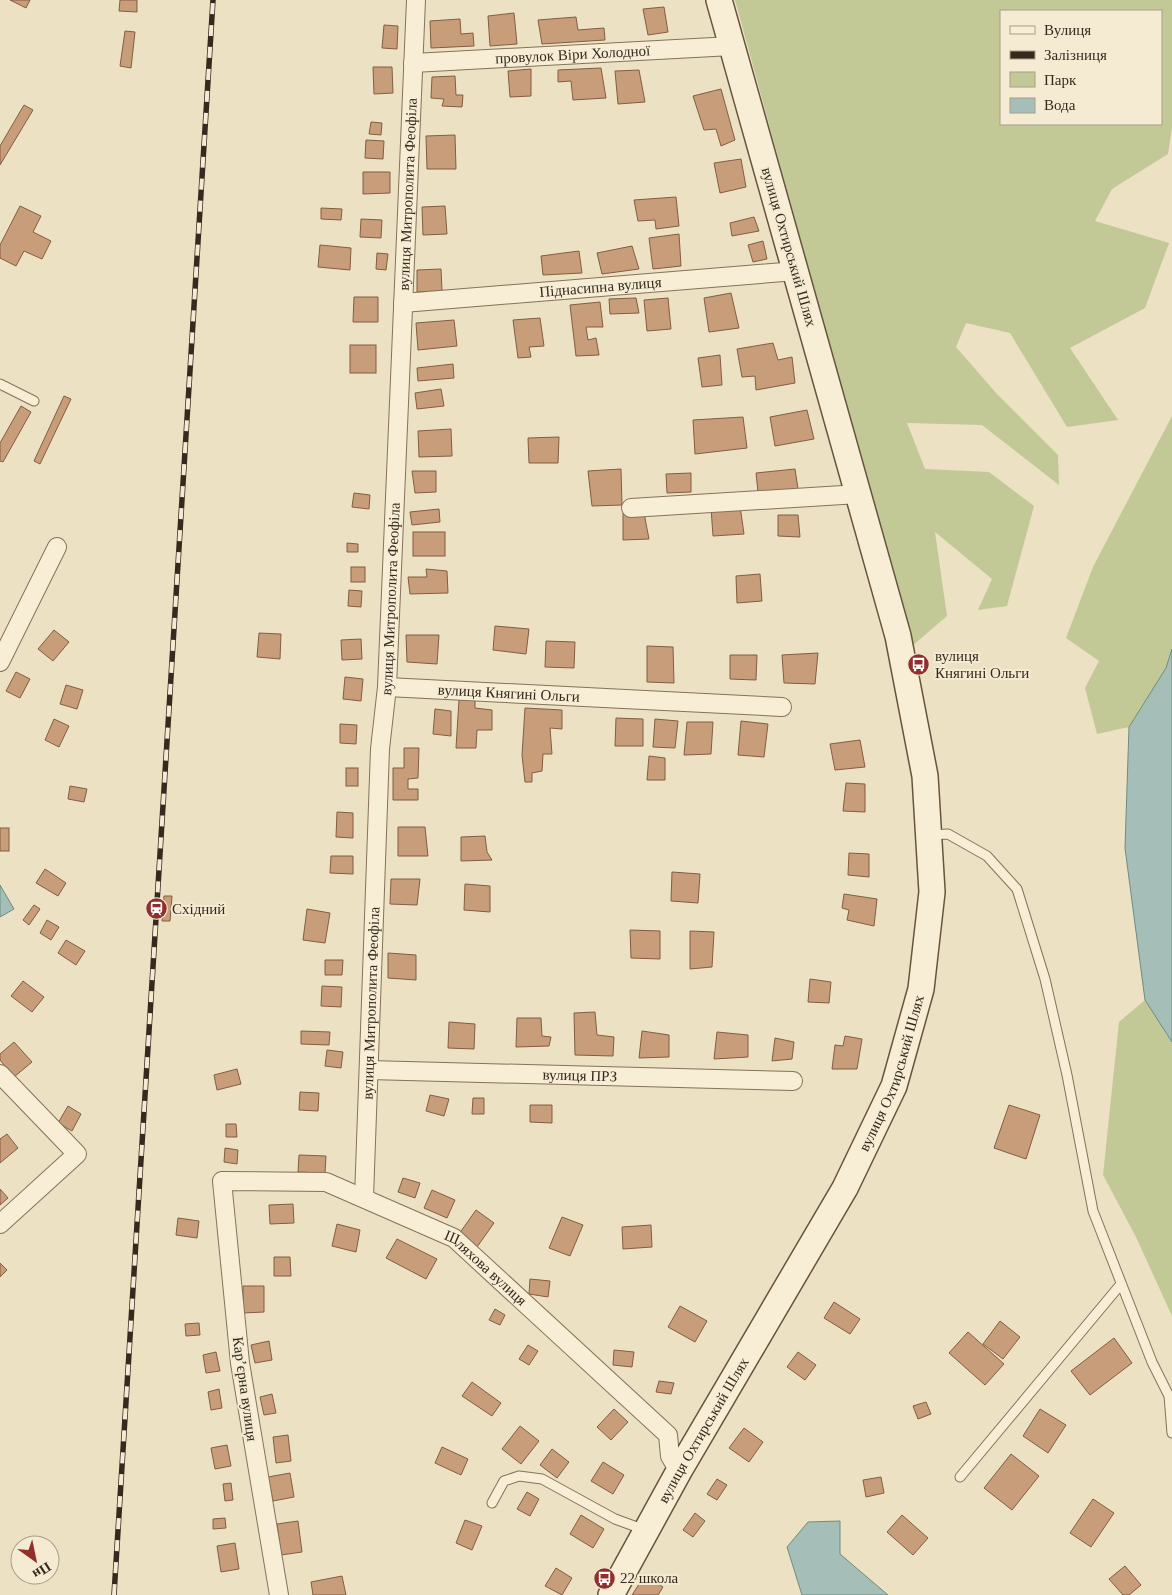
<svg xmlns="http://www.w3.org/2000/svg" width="1172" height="1595" viewBox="0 0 1172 1595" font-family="Georgia,serif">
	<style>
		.green { fill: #c2c997; fill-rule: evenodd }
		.water { fill: #a5bfb8; stroke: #6c8c85 }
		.building { fill: #c89d7a; stroke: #835d41 }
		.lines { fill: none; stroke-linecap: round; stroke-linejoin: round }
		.lane-casing { stroke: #85725a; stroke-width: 11 }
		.street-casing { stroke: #85725a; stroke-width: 20 }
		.secondary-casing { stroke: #67543e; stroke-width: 28 }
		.lane { stroke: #f7eed5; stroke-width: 9 }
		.street { stroke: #f7eed5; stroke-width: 18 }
		.secondary { stroke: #f7eed5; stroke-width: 25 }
		.rail-casing { stroke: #362a1e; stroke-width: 5.5 }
		.rail { stroke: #f4ebd2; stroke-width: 4; stroke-dasharray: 11; stroke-linecap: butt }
		.labels { text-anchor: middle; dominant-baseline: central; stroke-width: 4; stroke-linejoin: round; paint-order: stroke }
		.street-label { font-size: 15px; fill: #362a1e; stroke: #f4ebd2 }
		.poi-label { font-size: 15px; fill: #362a1e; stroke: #f4ebd2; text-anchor: start }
	</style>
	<rect width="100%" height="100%" fill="#ece1c3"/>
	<g class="green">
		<path d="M735,0h437v127l-4,27 -56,35 -17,32 74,22 -24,65 -75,40 48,72 -51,7 -57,-94 -44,-10 -10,24 41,47 61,61 1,30 -77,-60 -75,-2 18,46 64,3 45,34 -27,100 -29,4 14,-31 -57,-47 12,84 -35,30zM1001,11h160v113h-160z"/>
		<path d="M1172,416v233l-6,19 -37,59 -32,7 -12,-46 14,-27 -33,-23 27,-71z"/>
		<path d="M1145,1000l27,42v274l-36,-79 -33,-62 16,-153z"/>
	</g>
	<g class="water">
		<path d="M1172,649v393l-27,-42 -20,-152 4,-121 37,-59z"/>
		<path d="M0,885l14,24 -14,8z"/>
		<path d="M840,1521v33l48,41h-86l-15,-48 21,-25z"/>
	</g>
	<g class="building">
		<path d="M10,0h20l-4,8z"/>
		<path d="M120,0h17v12l-18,-1z"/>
		<path d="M664,7l4,25 -20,3 -5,-26z"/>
		<path d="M514,13l3,31 -27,2 -2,-30z"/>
		<path d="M576,17l2,13 26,-2 1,12 -63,4 -4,-24z"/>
		<path d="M460,19l1,15 12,-1 1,13 -43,2 -1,-27z"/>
		<path d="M384,25l14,1 -1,23 -15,-1z"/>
		<path d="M125,31l10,1 -4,36 -11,-2z"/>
		<path d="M373,67h19l1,26 -19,1z"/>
		<path d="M601,68l5,30 -33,2 -2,-19 -13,1v-12z"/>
		<path d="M531,69v27l-21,1 -2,-26z"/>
		<path d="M639,70l6,32 -27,2 -3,-33z"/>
		<path d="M455,76l1,19h7l-1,12 -20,-1 2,-7 -13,-1 1,-21z"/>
		<path d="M721,89l14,51 -14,6 -5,-17 -12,1 -11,-34z"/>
		<path d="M24,105l9,5 -33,55v-19z"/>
		<path d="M371,122l11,1 -1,12 -12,-1z"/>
		<path d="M455,135l1,34h-29l-1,-33z"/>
		<path d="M366,140l18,1 -1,18 -18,-1z"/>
		<path d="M741,159l5,28 -26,6 -6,-30z"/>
		<path d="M363,172h27v21l-27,1z"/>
		<path d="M676,197l3,29 -23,3 -1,-9 -17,1 -4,-21z"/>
		<path d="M20,206l21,10 -8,16 18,9 -9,18 -18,-8 -8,15 -16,-8v-13z"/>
		<path d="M445,206l2,28 -24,1 -1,-28z"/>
		<path d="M321,208l21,1 -1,11 -20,-1z"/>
		<path d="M754,217l5,14 -27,5 -2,-13z"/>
		<path d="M361,219l21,1 -1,18 -21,-1z"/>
		<path d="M679,234l2,32 -28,3 -4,-31z"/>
		<path d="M763,241l4,18 -14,3 -5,-17z"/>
		<path d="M320,245l31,3 -1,22 -32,-3z"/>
		<path d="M632,246l7,23 -37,5 -5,-21z"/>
		<path d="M579,251l3,22 -39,2 -2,-19z"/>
		<path d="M377,253l11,1 -2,16 -10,-1z"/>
		<path d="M441,269l1,22 -25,1v-22z"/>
		<path d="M731,293l8,35 -30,4 -5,-34z"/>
		<path d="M354,297h24v25h-25z"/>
		<path d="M636,298l3,15 -29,1 -1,-15z"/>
		<path d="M668,298l3,31 -24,2 -3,-31z"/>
		<path d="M600,302l3,25h-17l2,13 8,-2 3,17 -23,1 -6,-51z"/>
		<path d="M540,318l4,28 -15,1 2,10 -13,1 -5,-38z"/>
		<path d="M454,320l3,26 -39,4 -2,-27z"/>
		<path d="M773,343l5,17 14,-3 3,26 -39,7 -1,-14 -13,1 -5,-28z"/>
		<rect x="350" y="345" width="26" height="28"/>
		<path d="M720,355l2,30 -20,2 -4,-29z"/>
		<path d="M453,364l1,14 -36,3 -1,-13z"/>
		<path d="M441,389l3,17 -27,3 -2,-16z"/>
		<path d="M64,396l7,3 -31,65 -6,-3z"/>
		<path d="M21,406l10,6 -28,50 -3,-1v-18z"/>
		<path d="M807,410l7,29 -39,7 -5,-29z"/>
		<path d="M743,417l4,31 -52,6 -2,-34z"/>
		<path d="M451,429l1,27 -33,1 -1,-26z"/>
		<path d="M559,437l-1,26h-29l-1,-25z"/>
		<path d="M621,469l1,36 -30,1 -4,-35z"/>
		<path d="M795,469l3,20 -40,3 -2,-19z"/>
		<path d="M412,471h24v21l-21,1z"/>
		<path d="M691,473v19l-24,1 -1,-19z"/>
		<path d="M354,493l16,2 -1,14 -17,-2z"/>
		<path d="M740,506l4,28 -31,2 -2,-28z"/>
		<path d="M439,509l1,13 -28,3 -2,-13z"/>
		<path d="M623,513h21l5,26 -26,1z"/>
		<path d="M778,515h20l2,22 -22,-1z"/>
		<rect x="413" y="532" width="32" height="24"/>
		<path d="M347,543l11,1v8h-11z"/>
		<rect x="351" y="567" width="14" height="15"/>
		<path d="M426,569l21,2 1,22 -38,1 -2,-17h19z"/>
		<path d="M760,574l2,27 -25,2 -1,-27z"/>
		<path d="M349,590l13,1 -1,16 -13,-1z"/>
		<path d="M495,626l34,3 -3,25 -33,-4z"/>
		<path d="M54,630l15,12 -16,19 -15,-12z"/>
		<path d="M259,633l22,1 -1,25 -23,-2z"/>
		<path d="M406,635h33l-2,29 -30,-2z"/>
		<path d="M361,639l1,20 -20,1 -1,-20z"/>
		<path d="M546,641l29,1 -1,26 -29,-1z"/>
		<path d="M647,646l26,1 1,36 -27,-1z"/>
		<path d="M818,653l-3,31 -31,-1 -2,-28z"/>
		<path d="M730,655h27l-1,25 -26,-1z"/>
		<path d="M16,672l14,7 -10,19 -14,-7z"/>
		<path d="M345,677l18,2 -2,22 -18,-2z"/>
		<path d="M66,685l17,5 -6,19 -17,-5z"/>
		<path d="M475,698v10l17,2v20h-15l-1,18h-20l3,-48z"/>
		<path d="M525,708l37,2v19l-12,-1 2,26h-9l-1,17 -10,2v9h-7l-3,-27z"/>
		<path d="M435,709l16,2v25l-18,-2z"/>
		<path d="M616,718l27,1v27h-28z"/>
		<path d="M54,719l15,7 -10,21 -14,-7z"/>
		<path d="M655,719l23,2 -3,27 -22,-1z"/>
		<path d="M741,721l27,3 -4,33 -26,-2z"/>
		<path d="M687,722h26l-2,32 -27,1z"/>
		<path d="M340,724l17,1 -1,19 -16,-1z"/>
		<path d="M860,740l5,27 -30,3 -5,-26z"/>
		<path d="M404,748h15l-1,30 -10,1v10h10v11h-25v-32h11z"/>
		<path d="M649,756l16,2v22h-18z"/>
		<rect x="346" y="768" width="12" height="18"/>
		<path d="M846,783l19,1v28l-22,-1z"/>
		<path d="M70,786l17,3 -3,13 -16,-3z"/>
		<path d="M337,812l16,1v25l-17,-1z"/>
		<path d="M398,827h27l3,29h-30z"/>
		<rect x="0" y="828" width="9" height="23"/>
		<path d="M485,836l2,16 5,8 -31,1v-24z"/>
		<path d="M849,853l20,1v23l-21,-2z"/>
		<path d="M331,856h22v18l-23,-1z"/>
		<path d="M45,869l21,14 -8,13 -22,-13z"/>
		<path d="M672,872l28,2 -2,29 -27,-2z"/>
		<path d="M391,879h29l-3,26 -27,-1z"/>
		<path d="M465,884l25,2v26l-26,-2z"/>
		<path d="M844,894l33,5 -3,27 -27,-6 2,-10 -7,-2z"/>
		<path d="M164,896h8l-2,25h-8z"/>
		<path d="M34,905l6,4 -11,16 -6,-5z"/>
		<path d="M307,909l23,4 -5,30 -22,-3z"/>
		<path d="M47,920l12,7 -8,13 -11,-7z"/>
		<path d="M630,930l30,1v28l-29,-1z"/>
		<path d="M690,931l24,1 -2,35 -22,2z"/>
		<path d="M66,940l19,11 -9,14 -18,-12z"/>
		<path d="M388,953l28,2v25l-28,-2z"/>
		<path d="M325,960h18l-1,15h-17z"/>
		<path d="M810,979l21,3 -2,21 -21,-1z"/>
		<path d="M23,981l21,16 -12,15 -21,-16z"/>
		<path d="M322,986l20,1 -1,20 -20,-1z"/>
		<path d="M595,1012l2,23 17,2 -1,19 -38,-1 -1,-42z"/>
		<path d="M517,1018h24l1,18 9,1 -2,9 -33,1z"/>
		<path d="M449,1022l26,2 -1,25 -26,-1z"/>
		<path d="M301,1031l29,1 -1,13 -28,-1z"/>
		<path d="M642,1031l27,4v22l-30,1z"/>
		<path d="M717,1032l31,3v22l-34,2z"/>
		<path d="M845,1036l17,3 -5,30h-25l3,-24 8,1z"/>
		<path d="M775,1038l19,4 -2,17 -20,2z"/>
		<path d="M14,1042l18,20 -18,15 -14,-17v-6z"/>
		<path d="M327,1050l16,2 -2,16 -16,-2z"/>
		<path d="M237,1069l4,15 -24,6 -3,-15z"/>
		<path d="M300,1092l19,1 -1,18 -19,-1z"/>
		<path d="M430,1095l19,4 -5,17 -18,-5z"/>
		<path d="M473,1098h11v16h-12z"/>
		<path d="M530,1105h22v18l-22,-1z"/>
		<path d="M1009,1105l31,10 -14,44 -32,-11z"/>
		<path d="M68,1106l13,8 -9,17 -14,-8z"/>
		<path d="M226,1124h10l1,13h-11z"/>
		<path d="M7,1134l11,14 -18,15v-24z"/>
		<path d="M225,1148l13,2 -1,14 -13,-2z"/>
		<path d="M299,1155l27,1 -1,17 -27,-1z"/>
		<path d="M403,1178l17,5 -5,15 -17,-6z"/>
		<path d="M0,1189l8,9 -8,7z"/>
		<path d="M432,1190l23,10 -8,18 -23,-10z"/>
		<path d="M293,1204l1,19 -24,1 -1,-19z"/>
		<path d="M476,1210l18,13 -17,24 -18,-13z"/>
		<path d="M562,1217l21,8 -13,31 -21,-8z"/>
		<path d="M178,1218l21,3 -2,17 -21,-3z"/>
		<path d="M337,1224l23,6 -4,22 -24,-6z"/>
		<path d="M651,1225l1,22 -29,2 -1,-22z"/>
		<path d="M397,1239l40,20 -11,20 -40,-21z"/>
		<path d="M274,1257h16l1,19h-17z"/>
		<path d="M0,1263l7,7 -7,7z"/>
		<path d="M530,1279l20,2 -2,16 -19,-3z"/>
		<path d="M243,1286h21v26l-21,1z"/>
		<path d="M834,1302l26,17 -10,15 -26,-16z"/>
		<path d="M680,1306l27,15 -12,21 -27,-15z"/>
		<path d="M495,1309l10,6 -5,10 -11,-5z"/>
		<path d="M1000,1321l20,16 -17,22 -20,-15z"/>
		<path d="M199,1323l1,12 -14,1 -1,-12z"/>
		<path d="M968,1332l36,32 -19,21 -36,-32z"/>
		<path d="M1114,1338l18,25 -42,32 -19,-24z"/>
		<path d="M269,1341l3,19 -17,3 -4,-18z"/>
		<path d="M528,1345l10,6 -9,14 -10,-6z"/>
		<path d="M614,1350l20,2 -2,15 -19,-2z"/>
		<path d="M216,1352l4,19 -14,2 -3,-18z"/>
		<path d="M798,1352l18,13 -11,15 -18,-13z"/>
		<path d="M659,1381l15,2 -3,11 -15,-2z"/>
		<path d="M472,1382l29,21 -9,13 -30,-20z"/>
		<path d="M219,1389l3,19 -11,2 -3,-18z"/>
		<path d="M272,1394l4,19 -12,2 -4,-18z"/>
		<path d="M926,1402l5,12 -13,5 -5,-13z"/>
		<path d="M614,1409l14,13 -17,18 -14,-13z"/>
		<path d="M1040,1409l26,16 -18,28 -25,-17z"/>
		<path d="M520,1426l19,15 -18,23 -19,-15z"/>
		<path d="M744,1428l19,14 -14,20 -20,-14z"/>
		<path d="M288,1435l3,26 -15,2 -3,-26z"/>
		<path d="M227,1445l4,21 -16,3 -4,-21z"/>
		<path d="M442,1447l26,12 -7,16 -26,-12z"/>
		<path d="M552,1449l17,13 -12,16 -17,-13z"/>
		<path d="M1011,1454l28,22 -27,34 -28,-22z"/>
		<path d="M603,1462l21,13 -11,19 -22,-13z"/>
		<path d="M290,1473l4,24 -21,4 -5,-24z"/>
		<path d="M881,1477l3,16 -18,4 -3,-17z"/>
		<path d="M717,1479l10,6 -10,15 -10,-6z"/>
		<path d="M231,1483l2,17 -8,1 -2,-17z"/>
		<path d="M527,1492l12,7 -9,17 -13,-7z"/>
		<path d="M1093,1499l21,14 -23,34 -21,-14z"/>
		<path d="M695,1513l10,8 -12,16 -10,-7z"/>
		<path d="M581,1515l23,14 -11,19 -23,-14z"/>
		<path d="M902,1515l26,23 -15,17 -26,-23z"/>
		<path d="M225,1518l1,10 -13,1v-10z"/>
		<path d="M465,1520l17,6 -10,24 -16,-7z"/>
		<path d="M298,1521l4,31 -21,3 -4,-31z"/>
		<path d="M235,1543l4,26 -18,3 -4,-26z"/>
		<path d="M1125,1566l16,19 -12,10h-6l-14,-16z"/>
		<path d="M556,1568l16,10 -10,17 -17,-9z"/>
		<path d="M645,1575l18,12 -5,8h-26z"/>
		<path d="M342,1576l4,19h-33l-2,-13z"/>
	</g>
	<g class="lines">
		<defs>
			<g id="lane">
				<path d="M0,384l34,17"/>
				<path d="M929,835l19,-1 39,22 30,33 28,90 22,96 26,136 59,151 17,34 3,37"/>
				<path d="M960,1477l161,-193"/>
				<path d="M492,1503l12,-22 15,-5 23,3 73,40 30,11"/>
			</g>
			<g id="street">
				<path id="s1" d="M413,63l319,-17"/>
				<path id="s2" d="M403,303l393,-32"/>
				<path d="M631,508l228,-14"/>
				<path d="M0,662l57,-115"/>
				<path id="s3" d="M387,687l395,20"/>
				<path id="s4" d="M369,1070l424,11"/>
				<path d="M0,1074l77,80 -77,70"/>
				<path id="s5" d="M364,1198l16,-449 7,-62 29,-687"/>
				<path id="s6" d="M279,1595l-39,-232 -18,-182 104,1 128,56 214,197 2,21 9,15"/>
			</g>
			<g id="secondary">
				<path id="s7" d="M611,1595l68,-124 166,-283 49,-102 27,-97 11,-97 -7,-116 -27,-140 -179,-636"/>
			</g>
		</defs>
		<use href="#lane" class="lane-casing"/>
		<use href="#street" class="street-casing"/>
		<use href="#secondary" class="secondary-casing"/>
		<use href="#lane" class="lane"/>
		<use href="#street" class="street"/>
		<use href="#secondary" class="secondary"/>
		<defs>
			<path id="rail" d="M114,1595l99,-1595"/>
		</defs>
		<use href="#rail" class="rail-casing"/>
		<use href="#rail" class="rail"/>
	</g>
	<defs>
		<symbol id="bus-disc" viewBox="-11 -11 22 22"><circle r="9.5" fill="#912f2d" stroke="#f4ebd2"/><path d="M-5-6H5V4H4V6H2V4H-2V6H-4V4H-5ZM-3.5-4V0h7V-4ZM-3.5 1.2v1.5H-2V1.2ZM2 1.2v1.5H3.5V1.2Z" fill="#fff"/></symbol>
		<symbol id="station-disc" viewBox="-11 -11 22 22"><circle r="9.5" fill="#912f2d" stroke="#f4ebd2"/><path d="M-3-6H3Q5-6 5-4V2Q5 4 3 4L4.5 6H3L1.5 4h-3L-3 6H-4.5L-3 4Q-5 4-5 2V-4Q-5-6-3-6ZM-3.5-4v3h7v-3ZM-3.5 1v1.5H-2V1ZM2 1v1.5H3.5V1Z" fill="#fff"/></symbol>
	</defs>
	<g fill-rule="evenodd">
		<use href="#bus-disc" x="906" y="652" width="25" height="25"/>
		<use href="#station-disc" x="144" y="896" width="25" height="25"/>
		<use href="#bus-disc" x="592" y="1566" width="25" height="25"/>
	</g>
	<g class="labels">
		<g class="street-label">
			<text stroke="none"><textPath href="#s1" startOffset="160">провулок Віри Холодної</textPath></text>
			<text stroke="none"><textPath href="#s5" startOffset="1005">вулиця Митрополита Феофіла</textPath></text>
			<text transform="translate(789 247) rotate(74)">вулиця Охтирський Шлях</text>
			<text stroke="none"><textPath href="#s2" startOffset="198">Піднасипна вулиця</textPath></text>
			<text stroke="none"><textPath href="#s5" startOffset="600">вулиця Митрополита Феофіла</textPath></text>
			<text stroke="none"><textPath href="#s3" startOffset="122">вулиця Княгині Ольги</textPath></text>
			<text stroke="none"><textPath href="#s5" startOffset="195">вулиця Митрополита Феофіла</textPath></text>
			<text stroke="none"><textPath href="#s7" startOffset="594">вулиця Охтирський Шлях</textPath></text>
			<text stroke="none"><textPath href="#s4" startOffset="211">вулиця ПРЗ</textPath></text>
			<text stroke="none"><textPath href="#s6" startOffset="705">Шляхова вулиця</textPath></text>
			<text transform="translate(245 1389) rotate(82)">Карʼєрна вулиця</text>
			<text stroke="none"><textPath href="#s7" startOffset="189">вулиця Охтирський Шлях</textPath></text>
		</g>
		<g class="poi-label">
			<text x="935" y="656">вулиця<tspan x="935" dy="17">Княгині Ольги</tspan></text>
			<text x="172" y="909">Східний</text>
			<text x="620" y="1578">22 школа</text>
		</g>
	</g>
	<rect x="1000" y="10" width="162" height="115" fill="#f4ebd2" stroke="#a89e8a"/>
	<rect x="1010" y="26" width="25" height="8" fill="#f7eed5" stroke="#a89e8a"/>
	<text x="1044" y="35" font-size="15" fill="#362a1e">Вулиця</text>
	<rect x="1010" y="51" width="25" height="8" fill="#362a1e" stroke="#a89e8a"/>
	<text x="1044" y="60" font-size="15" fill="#362a1e">Залізниця</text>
	<rect x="1010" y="72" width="25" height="15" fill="#c2c997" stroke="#a89e8a"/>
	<text x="1044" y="85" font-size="15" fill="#362a1e">Парк</text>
	<rect x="1010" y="98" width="25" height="15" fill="#a5bfb8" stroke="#a89e8a"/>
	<text x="1044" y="110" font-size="15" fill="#362a1e">Вода</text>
	<g transform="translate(35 1560) rotate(147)"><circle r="24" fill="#f4ebd2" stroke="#a89e8a"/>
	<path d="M0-4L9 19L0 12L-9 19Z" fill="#912f2d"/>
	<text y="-8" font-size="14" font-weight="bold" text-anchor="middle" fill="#362a1e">Пн</text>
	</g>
</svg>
